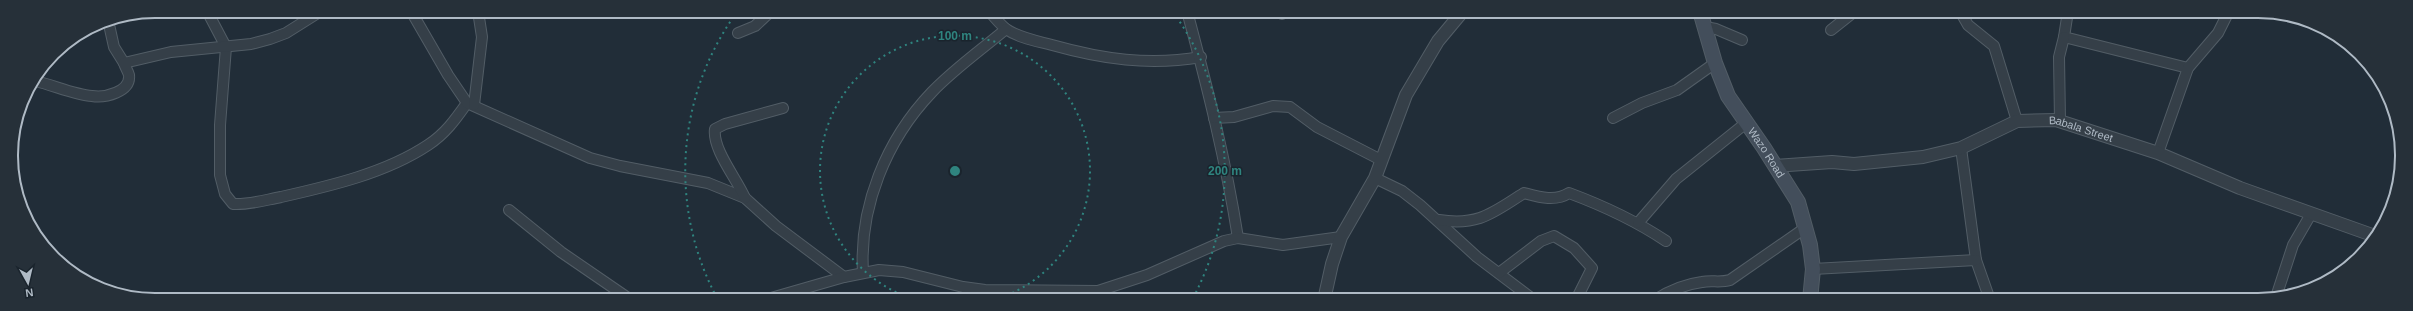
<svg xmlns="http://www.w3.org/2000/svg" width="2413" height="311" viewBox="0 0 2413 311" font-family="Arial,sans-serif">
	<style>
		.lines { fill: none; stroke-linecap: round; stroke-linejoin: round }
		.minor-casing { stroke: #525d66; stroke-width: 12 }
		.tertiary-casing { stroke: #525d66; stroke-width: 14 }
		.secondary-casing { stroke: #525d66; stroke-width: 16 }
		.minor { stroke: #353f48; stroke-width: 10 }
		.tertiary { stroke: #353f48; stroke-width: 12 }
		.secondary { stroke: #434e5b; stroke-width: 14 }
		.ring { fill: none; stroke: #2f847f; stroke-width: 2; stroke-dasharray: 2 4 }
		.labels { text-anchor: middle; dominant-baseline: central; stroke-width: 3; stroke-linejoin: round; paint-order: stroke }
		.street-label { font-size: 11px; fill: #afbac5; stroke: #1a242d }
		.rim { fill: none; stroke: #afbac5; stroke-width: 2 }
		.centre { fill: #2f847f; stroke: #1a242d; stroke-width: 2 }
		.ring-label { font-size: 12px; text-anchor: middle; font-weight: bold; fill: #2f847f; stroke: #1a242d; stroke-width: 3; stroke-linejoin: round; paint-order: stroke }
	</style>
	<rect width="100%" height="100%" fill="#212d38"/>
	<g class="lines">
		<defs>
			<g id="minor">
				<path d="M207,11l19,36 -6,78v50l5,19 8,10c16,1 32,-4 48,-7 49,-11 105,-24 147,-52 17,-11 27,-25 39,-42"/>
				<path d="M411,11l37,64 19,28 123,55 30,8 88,17 37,15 31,28 68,51"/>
				<path d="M989,11c5,6 11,13 17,18 13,9 31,12 46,16 50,14 97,21 149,12"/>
				<path d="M1187,11c20,75 39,150 51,227"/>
				<path d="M1960,11l8,14 26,21 23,75"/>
				<path d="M2068,11l-4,26 124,31"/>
				<path d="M1282,14v-3"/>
				<path d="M108,20l6,27 10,16"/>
				<path d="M1705,27l11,2 26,11"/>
				<path d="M1831,30l24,-19"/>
				<path d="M738,33l17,-7 16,-15"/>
				<path d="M35,81c18,4 40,14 57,15 13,2 39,-4 37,-21 -1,-4 -4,-8 -5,-12l47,-11 80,-8 19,-5 16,-6 35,-22"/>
				<path d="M474,105l8,-68 -4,-26"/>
				<path d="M1214,118l20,-1 39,-11 17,1 27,20 64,33"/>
				<path d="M1613,118l29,-15 35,-13 38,-27"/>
				<path d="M2060,121l-1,-64 5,-20"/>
				<path d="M1961,148l15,112 14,40"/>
				<path d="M2158,153l30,-85 30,-35 11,-22"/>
				<path d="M1375,178l27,13 18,14 57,52 57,43"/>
				<path d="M745,198c-8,-19 -33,-49 -30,-69l10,-5 58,-16"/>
				<path d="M509,210l52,42 70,48"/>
				<path d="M1439,220c40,6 53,-7 85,-27 15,4 31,9 45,0 35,13 67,28 97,48"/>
				<path d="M1638,223l38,-44 70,-56"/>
				<path d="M1813,269l163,-9"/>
				<path d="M863,272c-4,-65 23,-132 69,-180 22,-23 49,-42 74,-63"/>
				<path d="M1499,273l42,-32 13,-5 20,12 18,20 -16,32"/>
				<path d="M2276,297l17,-52 18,-31"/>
				<path d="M429,300h17"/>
				<path d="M764,300l80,-23 35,-7 24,2 60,15 22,3 113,1 49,-16 77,-34 14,-3 45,7 58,-8"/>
				<path d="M1655,300c14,-9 31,-16 47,-18 10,-2 18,1 28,-2l75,-52"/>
			</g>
			<g id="tertiary">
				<path id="s1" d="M1776,166l56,-4 22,2 69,-7 38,-9 56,-27 39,-1 102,33 82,35 135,48"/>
				<path d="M1324,300l8,-36 9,-27 34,-59 31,-83 32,-54 25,-30"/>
			</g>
			<g id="secondary">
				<path id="s2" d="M1700,11l15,52 13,33 36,52 34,54 12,43 3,24 -3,31"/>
			</g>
		</defs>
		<use href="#minor" class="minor-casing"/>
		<use href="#tertiary" class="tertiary-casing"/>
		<use href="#secondary" class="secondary-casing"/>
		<use href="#minor" class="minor"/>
		<use href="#tertiary" class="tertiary"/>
		<use href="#secondary" class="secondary"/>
	</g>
	<g class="ring">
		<path d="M913 299A135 135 0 1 1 997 299"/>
		<path d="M717 298A270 270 0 0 1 737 12M1173 12A270 270 0 0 1 1193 298"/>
	</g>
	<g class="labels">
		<g class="street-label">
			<text stroke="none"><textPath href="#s1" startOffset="314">Babala Street</textPath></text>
			<text stroke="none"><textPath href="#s2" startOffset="158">Wazo Road</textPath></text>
		</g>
	</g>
	<path d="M0 0H2413V311H0ZM155 18H2258A137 137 0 0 1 2395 155V156A137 137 0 0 1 2258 293H155A137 137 0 0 1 18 156V155A137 137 0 0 1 155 18Z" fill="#263039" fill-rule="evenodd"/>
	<path class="rim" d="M155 18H2258A137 137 0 0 1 2395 155V156A137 137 0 0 1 2258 293H155A137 137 0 0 1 18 156V155A137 137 0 0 1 155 18Z"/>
	<circle cx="955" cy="171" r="6" class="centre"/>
	<g class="ring-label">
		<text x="955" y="40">100 m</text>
		<text x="1225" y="175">200 m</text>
	</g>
	<g transform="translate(28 283) rotate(172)" stroke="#1a242d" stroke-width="3" paint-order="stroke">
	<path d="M0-3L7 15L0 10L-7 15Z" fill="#afbac5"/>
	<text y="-6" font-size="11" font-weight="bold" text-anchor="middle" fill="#afbac5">N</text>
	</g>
</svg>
